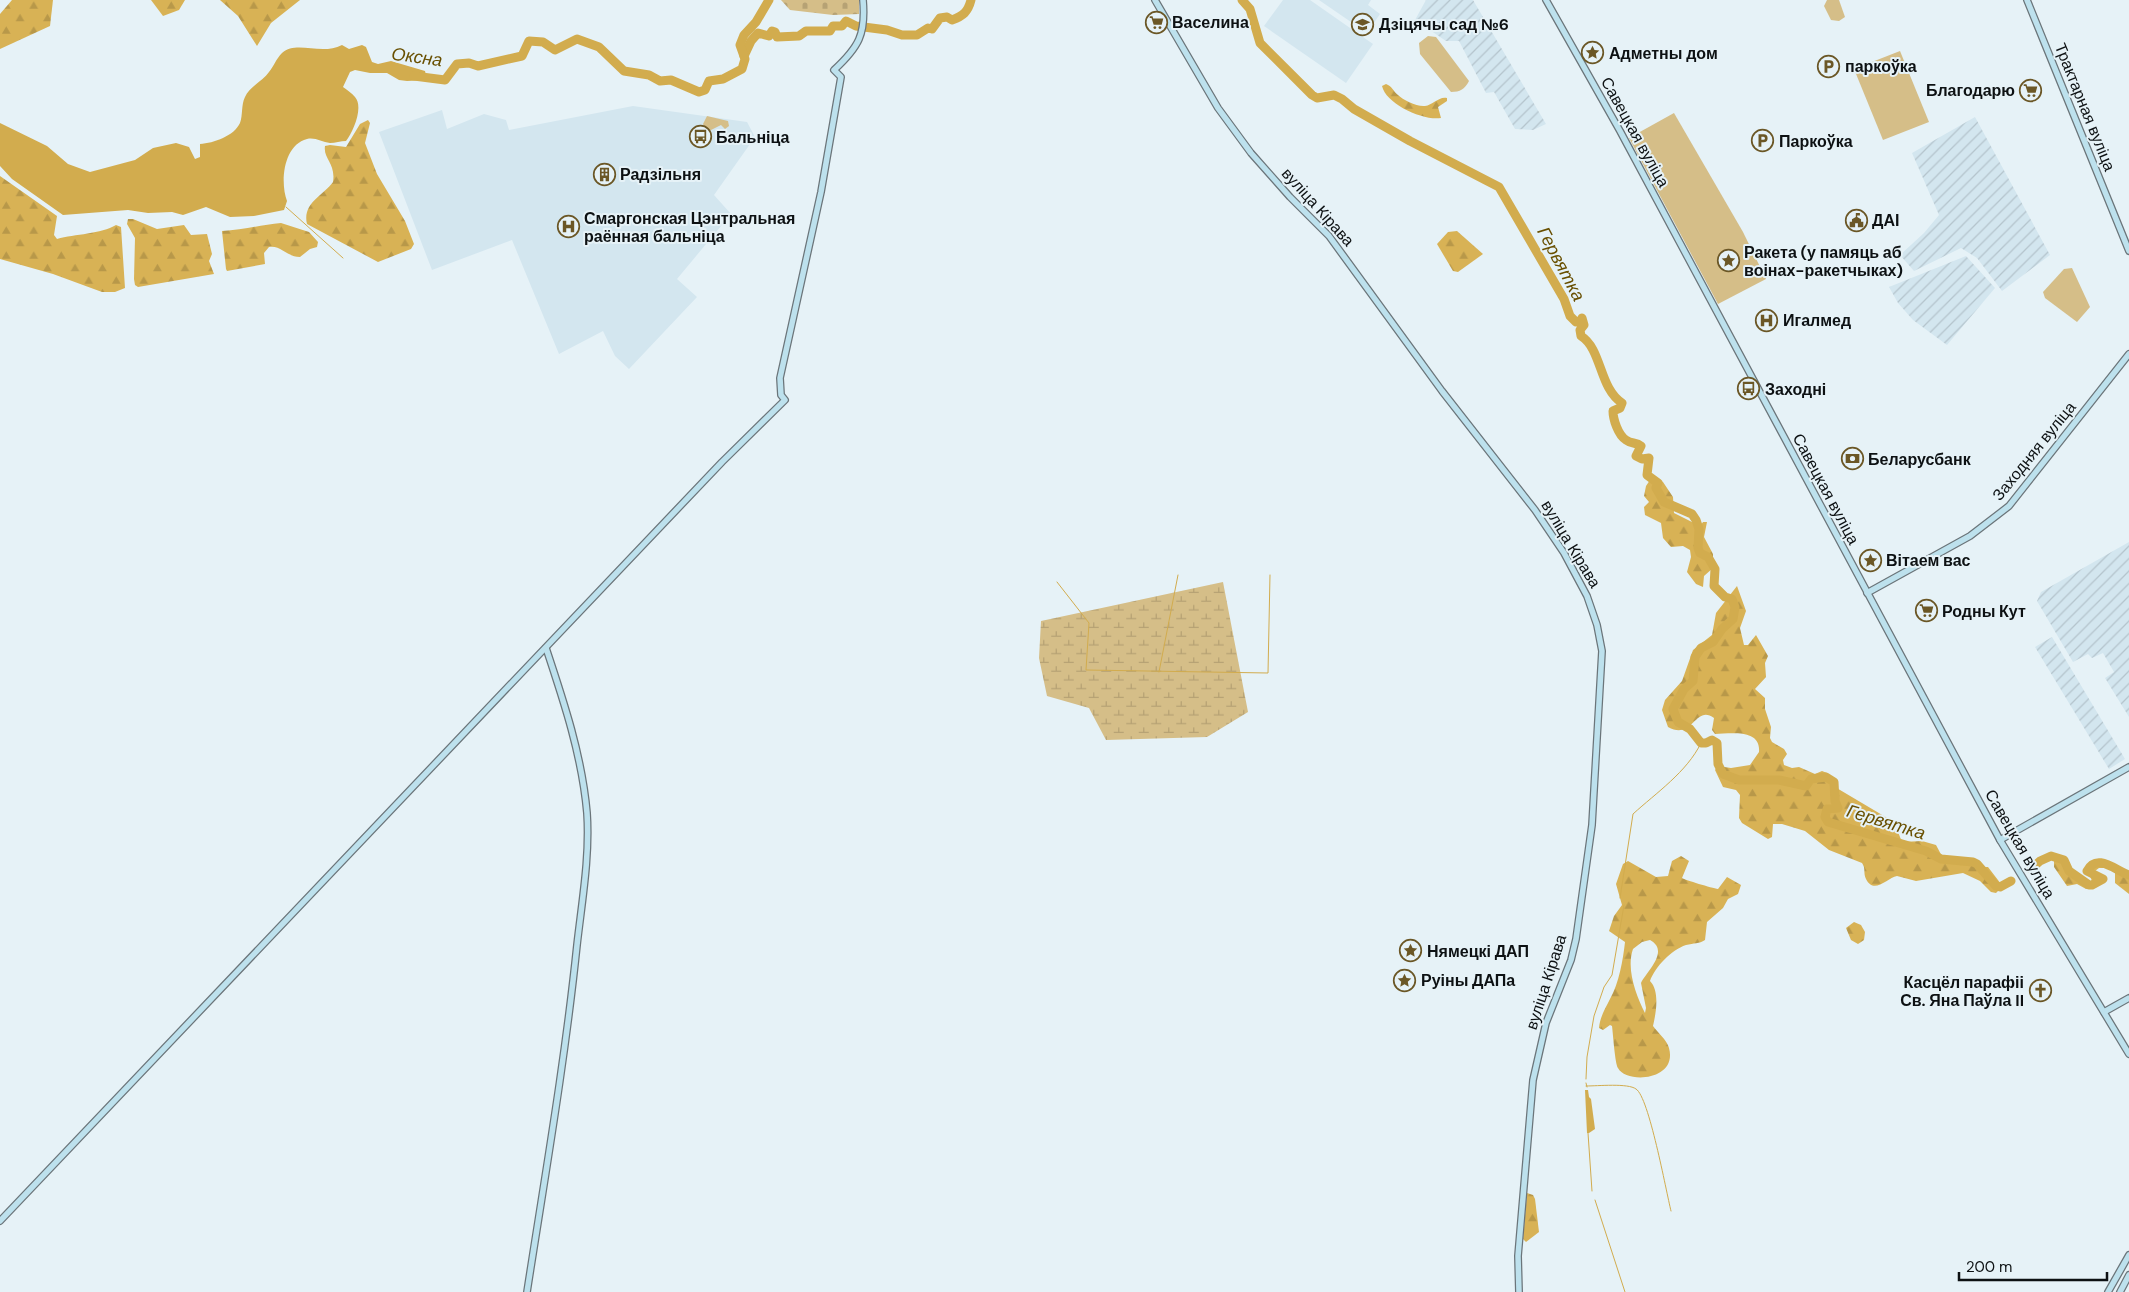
<svg xmlns="http://www.w3.org/2000/svg" width="2129" height="1292" viewBox="0 0 2129 1292" font-family="'DM Sans',sans-serif">
	<style>
		.built { fill: #d3e6ef }
		.industrial { fill: url(#industrial-furrows) }
		.green { fill: #d5be88 }
		.forest { fill: url(#forest-firs); fill-rule: evenodd }
		.wetland { fill: url(#wetland-marsh) }
		.cemetery { fill: url(#cemetery-stones) }
		.water { fill: #d2ac4e }
		.lines { fill: none; stroke-linecap: round; stroke-linejoin: round }
		.stream { stroke: #d2ac4e; stroke-width: 1 }
		.river { stroke: #d2ac4e; stroke-width: 9 }
		.secondary-casing { stroke: #6b757a; stroke-width: 8 }
		.secondary { stroke: #bde1ed; stroke-width: 5.5 }
		.labels { text-anchor: middle; dominant-baseline: central; stroke-width: 4; stroke-linejoin: round; paint-order: stroke }
		.poi-label { font-size: 16px; font-weight: bold; fill: #0d1113; stroke: #e6f2f7; text-anchor: start }
		.street-label { font-size: 16px; fill: #0d1113; stroke: #e6f2f7 }
		.water-label { font-size: 18px; font-style: italic; fill: #684f00; stroke: #e6f2f7 }
	</style>
	<defs>
		<pattern id="industrial-furrows" width="10" height="10" patternUnits="userSpaceOnUse" patternTransform="scale(1.25)"><rect width="10" height="10" fill="#d3e6ef"/><path d="M-1 1l2-2M0 10L10 0M9 11l2-2" fill="none" stroke="#b4c4cc"/></pattern>
		<pattern id="forest-firs" width="22" height="20" patternUnits="userSpaceOnUse" patternTransform="scale(1.25)"><rect width="22" height="20" fill="#d8b255"/><path d="M5 1l3.5 6h-7zM16 11l3.5 6h-7z" fill="#b89849"/></pattern>
		<pattern id="wetland-marsh" width="20" height="14" patternUnits="userSpaceOnUse" patternTransform="scale(1.25)"><rect width="20" height="14" fill="#d5be88"/><path d="M1 5h8M5 5V1M11 12h8M15 12V8" fill="none" stroke="#b6a274"/></pattern>
		<pattern id="cemetery-stones" width="16" height="16" patternUnits="userSpaceOnUse" patternTransform="scale(1.25)"><rect width="16" height="16" fill="#d5be88"/><path d="M2 7V4a2 2 0 0 1 4 0v3zM10 15v-3a2 2 0 0 1 4 0v3z" fill="#b6a274"/></pattern>
	</defs>
	<rect width="100%" height="100%" fill="#e6f2f7"/>
	<g class="built">
		<path d="M1283,0h27l63,44 -27,39 -82,-57z"/>
		<path d="M1319,0h52l-3,5 12,9 -13,19z"/>
		<path d="M633,106l114,16 8,15 -41,58 17,19 -54,65 20,18 -68,72 -14,-13 -12,-25 -44,23 -47,-114 -80,30 -53,-138 63,-22 5,19 37,-15 22,6 3,10z"/>
	</g>
	<g class="industrial">
		<path d="M1426,0h47l73,124 -13,6 -18,-1 -21,-37 -8,1 -27,-52h-13l-31,-21z"/>
		<path d="M1975,117l75,138 -48,36 -25,-33 -16,-10 -47,23 -14,-16 24,-22 15,-18 -27,-62z"/>
		<path d="M1966,256l29,32 -48,57 -34,-25 -15,-17 -9,-16z"/>
		<path d="M2129,542v175l-24,-39 9,-6 -11,-19 -11,5 -4,-4 -15,8 -36,-61 4,-9z"/>
		<path d="M2052,637l73,122 -16,10 -74,-122z"/>
	</g>
	<g class="green">
		<path d="M1827,0h12l6,17 -6,4 -8,-1 -7,-14z"/>
		<path d="M1428,36l8,1 33,44c-4,8 -9,11 -18,11l-31,-38 -1,-11z"/>
		<path d="M1900,51l29,71 -46,18 -29,-71z"/>
		<path d="M1674,113l69,119 23,47 -48,25 -89,-166z"/>
		<path d="M707,116l21,5 1,5 -4,3 -4,-4 -14,7 -4,-8z"/>
		<path d="M2072,268l18,39 -13,15 -32,-24 -2,-6 21,-23z"/>
	</g>
	<g class="forest">
		<path d="M12,0h41l-3,26 -50,23v-35z"/>
		<path d="M151,0h34l-6,10 -16,6z"/>
		<path d="M220,0h80l-29,23 -14,23 -19,-30z"/>
		<path d="M1386,84c6,2 7,7 12,11 5,5 19,12 27,11 8,-1 14,-10 22,-8v3l-9,6 3,11c-18,3 -55,-14 -59,-32z"/>
		<path d="M368,120l2,3 -5,20 12,31 28,47 9,23 -3,5 -33,13 -71,-38c-5,-21 16,-28 26,-42 3,-19 -10,-23 -8,-36l5,-1 16,2 14,-23z"/>
		<path d="M0,176l57,40 -3,19 3,4c18,-5 44,-5 59,-14l5,2 4,61 -10,4h-13l-49,-18 -53,-15z"/>
		<path d="M128,219h5l24,10 27,-4 7,10 16,-1 5,20 -3,7 5,13 -76,13 -3,-2 -1,-6 1,-41 -8,-14z"/>
		<path d="M281,223l28,9 9,10 -1,5 -7,2 -10,8c-13,0 -19,-12 -31,-10l-5,6 1,11 -38,7 -1,-2 -4,-38c20,-1 39,-6 59,-8z"/>
		<path d="M1457,231l26,23 -25,18 -5,-1 -16,-27 11,-12z"/>
		<path d="M1658,479l5,3 10,15 1,16 20,10 2,9 7,-10h4l-3,15 9,17v14l-9,8 -1,11 -7,-3 -9,-12 4,-15 -1,-7 -7,-4 -12,1 -8,-9 -2,-15 -16,-8 -1,-8 5,-5 -5,-6 2,-10 4,-6z"/>
		<path d="M1737,586l9,25 -6,17 4,17h4l8,-10 12,21 -3,7 1,14 -11,12 10,9v11l6,18 -1,11 2,4 12,7 3,5 -4,6 1,5 8,3 7,-1 16,7 7,-3 5,2 8,14 59,35 8,20 20,-1 14,4 8,15 12,-2 20,9h12l13,17 -1,5 -4,4 -5,-1 -11,-11 -17,-8 -47,8 -19,-5c-10,2 -23,19 -31,3 -3,-6 0,-11 -4,-16l-33,-13 -24,-19 -23,-7h-9l-1,13 -4,2 -26,-16 -3,-5 1,-23 -4,-5 -13,-3 -8,-17 3,-4 13,2 19,-3 9,-13c2,-24 -30,-18 -44,-18l-3,-4 2,-12c-19,-14 -21,23 -46,9l-6,-17 3,-10 17,-19 11,-31 19,-15 4,-22z"/>
		<path d="M1681,856l8,5 -7,17c3,2 30,10 36,11l9,-12 14,8 -3,9 -10,5 -5,9 -16,14 -2,18c-6,4 -11,3 -19,5 -15,5 -31,22 -36,36 10,10 6,32 3,45 4,6 14,14 16,22 9,33 -43,36 -51,20 -3,-4 -5,-35 -6,-42l-2,-1 -7,5 -4,-2c1,-11 6,-19 11,-29 9,-16 13,-39 15,-57l-16,-11 5,-15 8,-11 -6,-21 7,-20 5,-3 28,16 12,-1 4,-15zM1650,940c20,11 -3,31 -9,43l5,25 -1,5c-9,-18 -19,-44 -12,-64l9,-7z"/>
		<path d="M2059,858l28,24 5,-1 -5,-12c5,-8 9,-7 18,-4l-1,3h-5l-4,3 4,11 -2,5 -11,2 -9,-5 -10,2 -13,-19v-8z"/>
		<path d="M2115,869l14,3v22l-14,-11z"/>
		<path d="M1854,922l7,3 4,7 -1,8 -6,4 -7,-4 -5,-12z"/>
		<path d="M1527,1193l6,2 2,4 4,33 -13,10 -3,-3z"/>
	</g>
	<path class="wetland" d="M1223,582l25,130 -41,25 -101,3 -17,-32 -42,-12 -8,-38 2,-37z"/>
	<path class="cemetery" d="M781,0h78v14l-26,1 -43,-5z"/>
	<g class="water">
		<path d="M342,45l7,4 13,-4 4,2 6,15 6,2 13,-3 34,10 2,9 -20,1 -8,-1 -12,-7h-17l-15,-3 -5,2 -7,15c4,3 9,6 12,10 9,10 -2,35 -9,44 -5,0 -11,2 -16,2 -8,-1 -15,-6 -23,-4 -24,6 -27,44 -20,62l-3,9 -30,6 -24,1 -24,-10 -23,8 -11,-3 -24,1 -20,-3 -65,5 -51,-36 -12,-13v-43l47,23 21,18 22,8 45,-12 18,-12 23,-5 13,4 6,12 5,-2v-13c14,-1 34,-8 40,-21 3,-8 1,-18 5,-26 4,-10 18,-16 24,-25 5,-6 7,-13 13,-19 15,-13 39,3 60,-8z"/>
		<path d="M1585,1090h3l1,7 2,2 4,30 -6,4h-2z"/>
	</g>
	<g class="lines">
		<g class="stream">
			<path d="M286,207l57,51"/>
			<path d="M1057,582l32,41 -3,47 182,3 2,-98"/>
			<path d="M1159,672l19,-97"/>
			<path d="M1620,898l13,-84c23,-21 54,-42 68,-71"/>
			<path d="M1586,1079l1,-22 7,-41 10,-29 8,-12 12,-70"/>
			<path d="M1586,1083l1,4"/>
			<path d="M1586,1086c12,0 42,-3 50,3 13,8 30,102 35,122"/>
			<path d="M1588,1133l4,58"/>
			<path d="M1595,1200l30,92"/>
		</g>
		<g class="river">
			<path d="M1242,0l8,9 10,34 52,52 5,3 17,-3 8,4 12,10 56,32 89,46 65,112 6,17 6,6h4l2,-4 2,7 -4,5 1,6c21,13 18,52 41,67l-2,5 -7,3c0,8 5,24 13,29 5,4 10,2 15,6l-5,10 6,3 7,-1 -2,17 11,8 -2,5 8,14 28,12 4,6 3,9 -1,19 2,5 8,4 7,12 -1,17 11,11 7,2 3,8 -2,12 -11,10 -9,13 -12,6 -6,9 -2,24 -9,8 -11,20 5,13 12,7 11,14h5l6,-3 5,3 1,21 5,10 16,6h40l27,6 5,-7 15,-2 8,5 1,19 3,7 -11,1 -2,8 3,5 98,29 15,8 32,3 4,2 19,22 4,1 11,-6"/>
			<path d="M744,56l7,-15 7,-8 11,3 3,-5 3,1 2,5 22,-1 7,-5h24l3,-5h9l4,-5 10,5 31,4 15,5h15l11,-7 4,1 8,-11 7,-1 5,3c11,-4 16,-8 19,-20"/>
			<path d="M414,76l31,4 12,-16 12,-1 9,3 44,-10 7,-15 14,1 12,8 22,-11 22,8 25,24 25,4 11,6 11,-1 28,12 6,-2 4,-9 14,-2 19,-10 3,-10 -5,-14 4,-10 12,-13 13,-22"/>
			<path d="M2031,869l9,-8 11,-5 13,4 5,11 20,14h3l11,-6 -16,-8c10,-19 29,0 42,4"/>
		</g>
		<defs>
			<g id="secondary">
				<path d="M1155,0l63,108 33,45 39,44 39,39 113,155 93,119 29,43 23,43 10,29 5,26 -10,174 -16,114 -5,21 -25,63 -13,57 -15,176 1,36"/>
				<path d="M1546,0l74,131 380,709 129,214"/>
				<path d="M2027,0l102,251"/>
				<path d="M1867,593l103,-57 39,-30 120,-152"/>
				<path d="M2000,840l129,-73"/>
				<path d="M2104,1012l25,-14"/>
				<path d="M0,1221l722,-759 63,-62 -4,-5 -1,-17 41,-186 20,-115 -7,-7c25,-23 32,-36 29,-70"/>
				<path d="M527,1292c18,-116 38,-231 50,-347 5,-44 13,-89 10,-132 -5,-57 -23,-111 -41,-165"/>
				<path d="M2108,1292l21,-37"/>
				<path d="M2120,1292l9,-17"/>
			</g>
		</defs>
		<use href="#secondary" class="secondary-casing"/>
		<use href="#secondary" class="secondary"/>
	</g>
	<defs>
		<symbol id="supermarket-ring" viewBox="-11 -11 22 22"><circle r="9.5" fill="#e6f2f7" stroke="#6b5726" stroke-width="1.5"/><path d="M-6-5.5h2.5l.6 2H6L4.5 2H-2.5L-4.4-4H-6ZM-1.5 3.2a1.3 1.3 0 1 0 .1 0ZM3 3.2a1.3 1.3 0 1 0 .1 0Z" fill="#6b5726"/></symbol>
		<symbol id="school-ring" viewBox="-11 -11 22 22"><circle r="9.5" fill="#e6f2f7" stroke="#6b5726" stroke-width="1.5"/><path d="M0-5L7-2L0 1L-7-2ZM-4 1L0 2.5L4 1V4Q0 6-4 4Z" fill="#6b5726"/></symbol>
		<symbol id="sight-ring" viewBox="-11 -11 22 22"><circle r="9.5" fill="#e6f2f7" stroke="#6b5726" stroke-width="1.5"/><path d="M0-6L1.8-2.2L6-1.7L2.9 1.2L3.7 5.4L0 3.3L-3.7 5.4L-2.9 1.2L-6-1.7L-1.8-2.2Z" fill="#6b5726"/></symbol>
		<symbol id="parking-ring" viewBox="-11 -11 22 22"><circle r="9.5" fill="#e6f2f7" stroke="#6b5726" stroke-width="1.5"/><path d="M-3.5-5.5H1a3.5 3.5 0 0 1 0 7H-1V5.5H-3.5ZM-1-3.4V-.6H.8a1.4 1.4 0 0 0 0-2.8Z" fill="#6b5726"/></symbol>
		<symbol id="bus-ring" viewBox="-11 -11 22 22"><circle r="9.5" fill="#e6f2f7" stroke="#6b5726" stroke-width="1.5"/><path d="M-5-6H5V4H4V6H2V4H-2V6H-4V4H-5ZM-3.5-4V0h7V-4ZM-3.5 1.2v1.5H-2V1.2ZM2 1.2v1.5H3.5V1.2Z" fill="#6b5726"/></symbol>
		<symbol id="building-ring" viewBox="-11 -11 22 22"><circle r="9.5" fill="#e6f2f7" stroke="#6b5726" stroke-width="1.5"/><path d="M-4-6H4V6H1V3H-1V6H-4ZM-2.5-4.3h1.7v1.8h-1.7ZM.8-4.3h1.7v1.8H.8ZM-2.5-1h1.7V.8h-1.7ZM.8-1h1.7V.8H.8Z" fill="#6b5726"/></symbol>
		<symbol id="civic-ring" viewBox="-11 -11 22 22"><circle r="9.5" fill="#e6f2f7" stroke="#6b5726" stroke-width="1.5"/><path d="M-.6-6.5H3V-4.5H.6V-3L4-1V1h2V6H-6V1h2V-1L-.6-3ZM-1.2 2.5V6h2.4V2.5Z" fill="#6b5726"/></symbol>
		<symbol id="hospital-ring" viewBox="-11 -11 22 22"><circle r="9.5" fill="#e6f2f7" stroke="#6b5726" stroke-width="1.5"/><path d="M-5-5h3v3.5h4V-5h3V5h-3V1.5h-4V5h-3Z" fill="#6b5726"/></symbol>
		<symbol id="bank-ring" viewBox="-11 -11 22 22"><circle r="9.5" fill="#e6f2f7" stroke="#6b5726" stroke-width="1.5"/><path d="M-6-4H6V4H-6ZM0-2.3a2.3 2.3 0 1 0 0 4.6a2.3 2.3 0 1 0 0-4.6Z" fill="#6b5726"/></symbol>
		<symbol id="church-ring" viewBox="-11 -11 22 22"><circle r="9.5" fill="#e6f2f7" stroke="#6b5726" stroke-width="1.5"/><path d="M-1.2-6h2.4v3.5h3.3v2.4h-3.3V6h-2.4V-.1h-3.3v-2.4h3.3Z" fill="#6b5726"/></symbol>
	</defs>
	<g fill-rule="evenodd">
		<use href="#supermarket-ring" x="1144" y="10" width="25" height="25"/>
		<use href="#school-ring" x="1350" y="12" width="25" height="25"/>
		<use href="#sight-ring" x="1580" y="40" width="25" height="25"/>
		<use href="#parking-ring" x="1816" y="54" width="25" height="25"/>
		<use href="#supermarket-ring" x="2018" y="78" width="25" height="25"/>
		<use href="#bus-ring" x="688" y="124" width="25" height="25"/>
		<use href="#parking-ring" x="1750" y="128" width="25" height="25"/>
		<use href="#building-ring" x="592" y="162" width="25" height="25"/>
		<use href="#civic-ring" x="1844" y="208" width="25" height="25"/>
		<use href="#hospital-ring" x="556" y="214" width="25" height="25"/>
		<use href="#sight-ring" x="1716" y="248" width="25" height="25"/>
		<use href="#hospital-ring" x="1754" y="308" width="25" height="25"/>
		<use href="#bus-ring" x="1736" y="376" width="25" height="25"/>
		<use href="#bank-ring" x="1840" y="446" width="25" height="25"/>
		<use href="#sight-ring" x="1858" y="548" width="25" height="25"/>
		<use href="#supermarket-ring" x="1914" y="598" width="25" height="25"/>
		<use href="#sight-ring" x="1398" y="938" width="25" height="25"/>
		<use href="#sight-ring" x="1392" y="968" width="25" height="25"/>
		<use href="#church-ring" x="2028" y="978" width="25" height="25"/>
	</g>
	<g class="labels">
		<g class="poi-label">
			<text x="1172" y="22">Васелина</text>
			<text x="1379" y="24">Дзіцячы сад №6</text>
			<text x="1609" y="53">Адметны дом</text>
			<text x="1845" y="66">паркоўка</text>
			<text x="2015" y="90" text-anchor="end">Благодарю</text>
			<text x="716" y="137">Бальніца</text>
			<text x="1779" y="141">Паркоўка</text>
			<text x="620" y="174">Радзільня</text>
			<text x="584" y="218">Смаргонская Цэнтральная<tspan x="584" dy="18">раённая бальніца</tspan></text>
			<text x="1872" y="220">ДАІ</text>
			<text x="1744" y="252">Ракета (у памяць аб<tspan x="1744" dy="18">воінах-ракетчыках)</tspan></text>
			<text x="1783" y="320">Игалмед</text>
			<text x="1765" y="389">Заходні</text>
			<text x="1868" y="459">Беларусбанк</text>
			<text x="1886" y="560">Вітаем вас</text>
			<text x="1942" y="611">Родны Кут</text>
			<text x="1427" y="951">Нямецкі ДАП</text>
			<text x="1421" y="980">Руіны ДАПа</text>
			<text x="2024" y="982" text-anchor="end">Касцёл парафіі<tspan x="2024" dy="18">Св. Яна Паўла II</tspan></text>
		</g>
		<g class="street-label">
			<text transform="translate(2085 107) rotate(68)">Трактарная вуліца</text>
			<text transform="translate(1635 132) rotate(61)">Савецкая вуліца</text>
			<text transform="translate(1318 207) rotate(48)">вуліца Кірава</text>
			<text transform="translate(2034 451) rotate(-51)">Заходняя вуліца</text>
			<text transform="translate(1826 489) rotate(62)">Савецкая вуліца</text>
			<text transform="translate(1571 544) rotate(59)">вуліца Кірава</text>
			<text transform="translate(2020 844) rotate(60)">Савецкая вуліца</text>
			<text transform="translate(1546 982) rotate(-72)">вуліца Кірава</text>
		</g>
		<g class="water-label">
			<text transform="translate(417 57) rotate(8)">Оксна</text>
			<text transform="translate(1561 264) rotate(62)">Гервятка</text>
			<text transform="translate(1886 822) rotate(17)">Гервятка</text>
		</g>
	</g>
	<path d="M1959 1272v8h148v-8" fill="none" stroke="#0d1113" stroke-width="2.5"/>
	<text x="1966" y="1272" font-size="15" fill="#0d1113" stroke="#e6f2f7" stroke-width="4" paint-order="stroke">200 m</text>
</svg>
